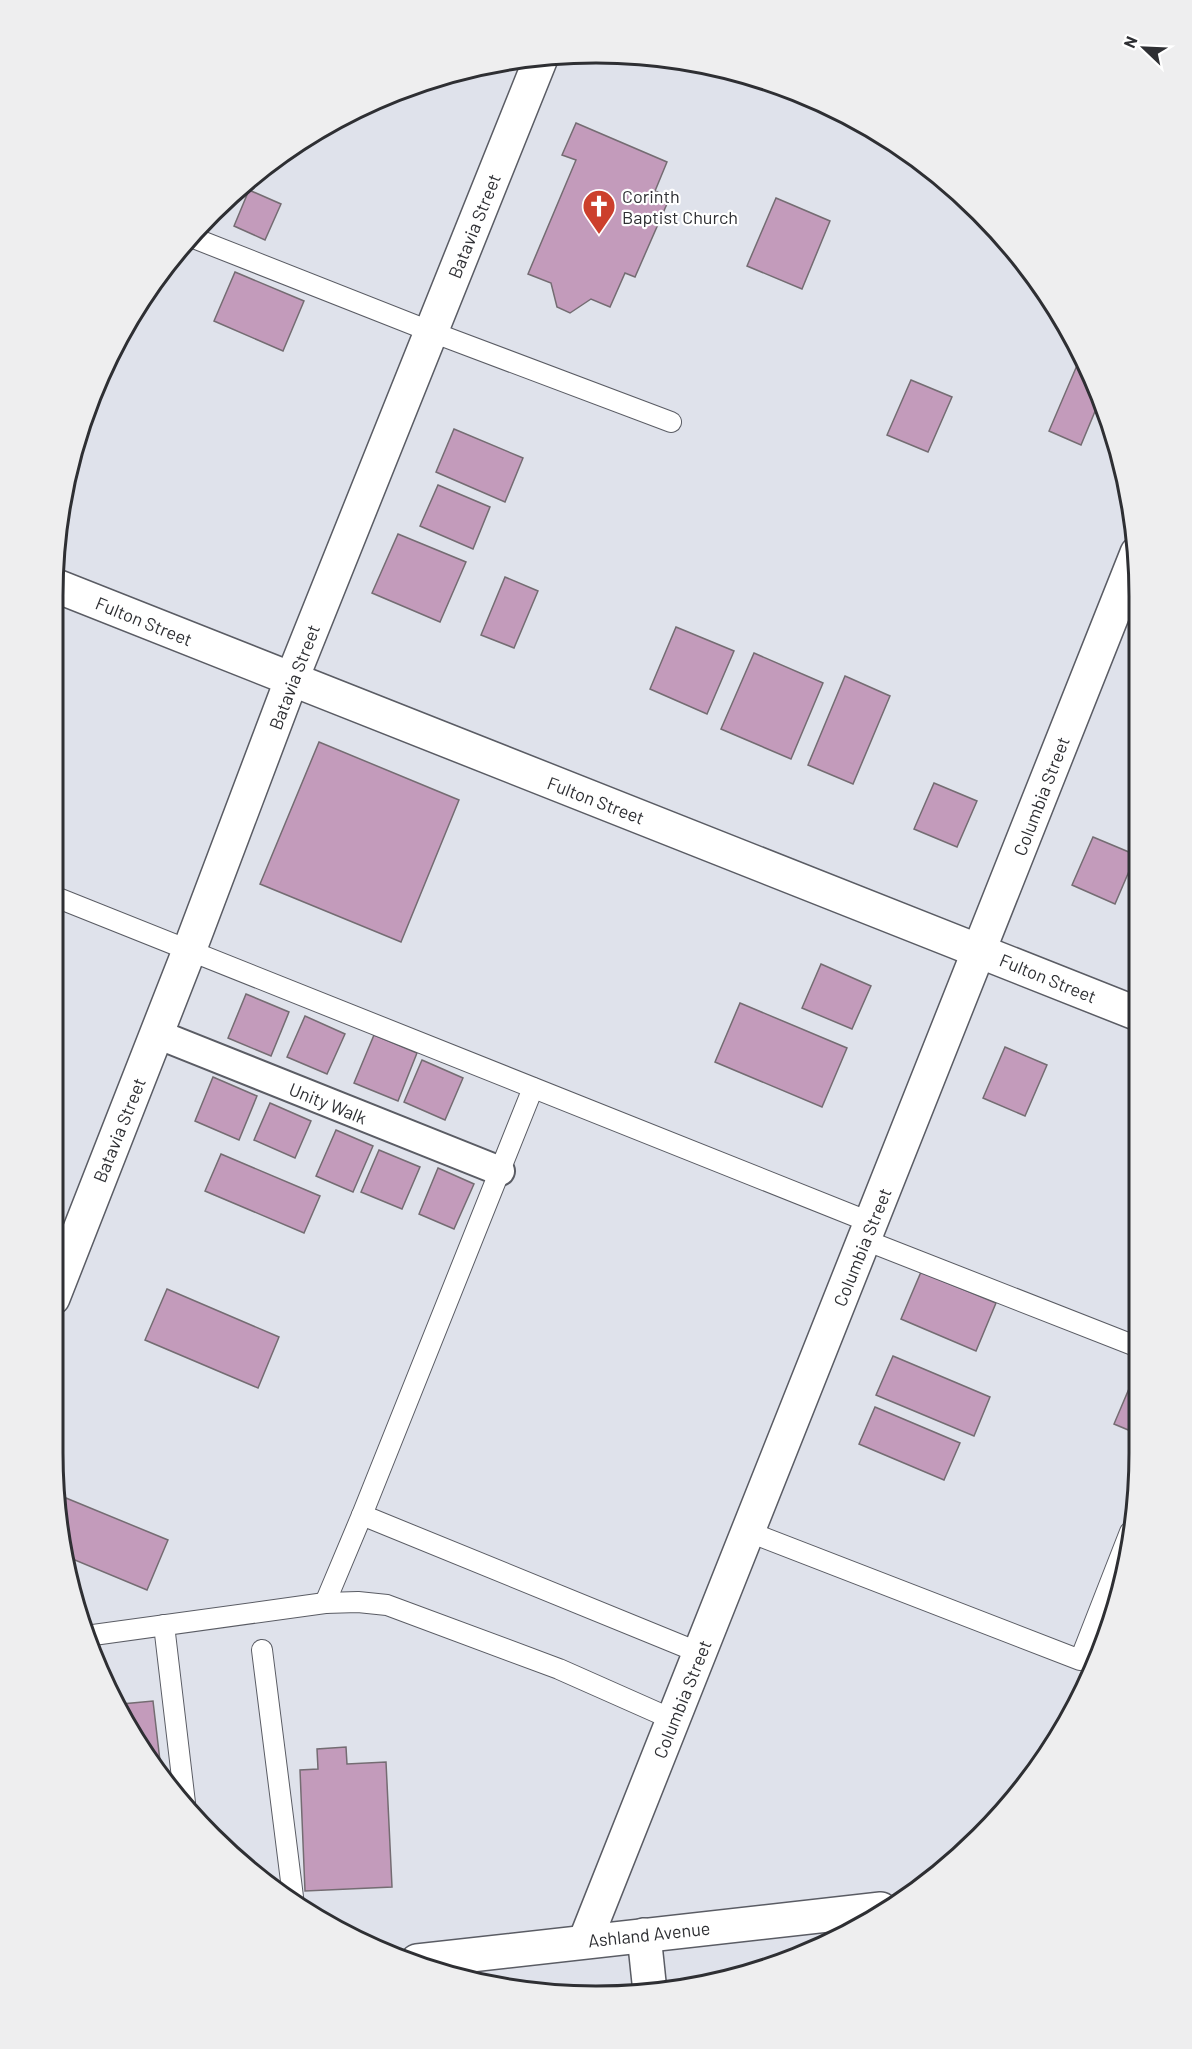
<svg xmlns="http://www.w3.org/2000/svg" width="1192" height="2049" viewBox="0 0 1192 2049" font-family="Barlow,sans-serif">
	<style>
		.building { fill: #c39bbb; stroke: #746c72; stroke-width: 1.5 }
		.lines { fill: none; stroke-linecap: round; stroke-linejoin: round }
		.service-casing { stroke: #5a5c64; stroke-width: 22 }
		.pedestrian-casing { stroke: #5a5c64; stroke-width: 32 }
		.minor-casing { stroke: #5a5c64; stroke-width: 36 }
		.tertiary-casing { stroke: #5a5c64; stroke-width: 36 }
		.service { stroke: #fff; stroke-width: 20 }
		.pedestrian { stroke: #fff; stroke-width: 28 }
		.minor { stroke: #fff; stroke-width: 33 }
		.tertiary { stroke: #fff; stroke-width: 33 }
		.labels { text-anchor: middle; dominant-baseline: central; stroke-width: 4.5; stroke-linejoin: round; paint-order: stroke }
		.poi-label { font-size: 18px; fill: #2e2f33; stroke: #fff; text-anchor: start }
		.street-label { font-size: 18px; fill: #2e2f33; stroke: #fff }
		.rim { fill: none; stroke: #2e2f33; stroke-width: 3 }
	</style>
	<rect width="100%" height="100%" fill="#dfe2eb"/>
	<g class="building">
		<path d="M576,123l91,39 -12,29 15,6 -35,80 -10,-4 -15,34 -19,-8 -21,14 -13,-6 -6,-24 -23,-9 48,-114 -14,-5z"/>
		<path d="M249,190l32,14 -16,36 -31,-14z"/>
		<path d="M776,198l54,23 -28,68 -55,-23z"/>
		<path d="M235,272l69,29 -21,50 -69,-30z"/>
		<path d="M1081,356l26,58 -11,-5 -15,36 -32,-14z"/>
		<path d="M911,380l41,17 -24,55 -41,-17z"/>
		<path d="M454,429l69,29 -18,44 -69,-30z"/>
		<path d="M438,485l52,22 -17,42 -53,-23z"/>
		<path d="M398,534l68,28 -26,60 -68,-29z"/>
		<path d="M505,577l33,14 -24,57 -33,-13z"/>
		<path d="M676,627l58,24 -27,63 -57,-25z"/>
		<path d="M754,653l69,30 -32,76 -70,-30z"/>
		<path d="M845,676l45,20 -37,88 -45,-19z"/>
		<path d="M319,742l140,58 -58,142 -141,-58z"/>
		<path d="M934,783l43,18 -20,46 -43,-18z"/>
		<path d="M1093,837l43,18 -21,49 -43,-19z"/>
		<path d="M821,964l50,22 -19,43 -50,-21z"/>
		<path d="M246,994l43,18 -18,44 -43,-18z"/>
		<path d="M740,1003l107,45 -25,59 -107,-45z"/>
		<path d="M305,1016l40,18 -18,40 -40,-17z"/>
		<path d="M374,1035l43,18 -19,48 -44,-18z"/>
		<path d="M1005,1047l42,18 -22,51 -42,-18z"/>
		<path d="M422,1060l41,18 -18,42 -41,-18z"/>
		<path d="M213,1077l44,19 -18,44 -44,-19z"/>
		<path d="M270,1103l41,18 -16,37 -41,-18z"/>
		<path d="M336,1130l37,16 -20,46 -37,-16z"/>
		<path d="M379,1150l41,17 -18,42 -41,-17z"/>
		<path d="M221,1154l99,42 -16,37 -99,-42z"/>
		<path d="M438,1168l36,16 -20,45 -35,-15z"/>
		<path d="M921,1272l75,31 -20,48 -75,-32z"/>
		<path d="M167,1289l112,48 -21,51 -113,-48z"/>
		<path d="M893,1356l97,41 -16,39 -98,-41z"/>
		<path d="M1131,1384l7,3v47l-24,-10z"/>
		<path d="M875,1407l85,36 -16,37 -85,-36z"/>
		<path d="M66,1498l102,42 -21,50 -77,-32 -8,-50z"/>
		<path d="M153,1701l9,77 -40,-74z"/>
		<path d="M346,1747l1,17 39,-2 6,125 -87,4 -5,-121 18,-1 -1,-20z"/>
	</g>
	<g class="lines">
		<defs>
			<g id="service">
				<path d="M191,237l241,95 239,90"/>
				<path d="M1117,604l21,8"/>
				<path d="M53,896l819,327"/>
				<path d="M533,1088l-171,427 338,138"/>
				<path d="M865,1240l273,107"/>
				<path d="M749,1532l331,128 50,-128"/>
				<path d="M325,1603l37,-88"/>
				<path d="M164,1625l21,178"/>
				<path d="M86,1636l239,-33 33,-1 29,3 172,64 115,51"/>
				<path d="M262,1650l32,255"/>
			</g>
			<path id="pedestrian" d="M157,1034l343,137"/>
			<g id="minor">
				<path d="M54,585l1084,429"/>
				<path d="M53,1298l136,-347 102,-270 250,-623"/>
				<path d="M644,1935l6,57"/>
				<path d="M585,1941l552,-1388"/>
			</g>
			<path id="tertiary" d="M417,1961l464,-52"/>
		</defs>
		<use href="#service" class="service-casing"/>
		<use href="#pedestrian" class="pedestrian-casing"/>
		<use href="#minor" class="minor-casing"/>
		<use href="#tertiary" class="tertiary-casing"/>
		<use href="#service" class="service"/>
		<use href="#pedestrian" class="pedestrian"/>
		<use href="#minor" class="minor"/>
		<use href="#tertiary" class="tertiary"/>
	</g>
	<defs>
		<symbol id="church-pin" viewBox="-11 -11 22 30"><path d="M0 17L-7.5 6A9.5 9.5 0 1 1 7.5 6Z" fill="#cc3f2c" stroke="#fff"/><path d="M-1.2-6h2.4v3.5h3.3v2.4h-3.3V6h-2.4V-.1h-3.3v-2.4h3.3Z" fill="#fff"/></symbol>
	</defs>
	<g fill-rule="evenodd">
		<use href="#church-pin" x="580" y="187" width="38" height="52"/>
	</g>
	<g class="labels">
		<g class="poi-label">
			<text x="622" y="196">Corinth<tspan x="622" dy="21">Baptist Church</tspan></text>
		</g>
		<g class="street-label">
			<text transform="translate(474 226) rotate(-68)">Batavia Street</text>
			<text transform="translate(144 621) rotate(22)">Fulton Street</text>
			<text transform="translate(294 677) rotate(-69)">Batavia Street</text>
			<text transform="translate(1041 796) rotate(-69)">Columbia Street</text>
			<text transform="translate(596 800) rotate(21)">Fulton Street</text>
			<text transform="translate(1048 978) rotate(22)">Fulton Street</text>
			<text transform="translate(328 1103) rotate(22)">Unity Walk</text>
			<text transform="translate(119 1130) rotate(-68)">Batavia Street</text>
			<text transform="translate(862 1247) rotate(-68)">Columbia Street</text>
			<text transform="translate(682 1699) rotate(-68)">Columbia Street</text>
			<text transform="translate(649 1934) rotate(-6)">Ashland Avenue</text>
		</g>
	</g>
	<path d="M0 0H1192V2049H0ZM596 63H596A533 533 0 0 1 1129 596V1453A533 533 0 0 1 596 1986H596A533 533 0 0 1 63 1453V596A533 533 0 0 1 596 63Z" fill="#eeeeef" fill-rule="evenodd"/>
	<path class="rim" d="M596 63H596A533 533 0 0 1 1129 596V1453A533 533 0 0 1 596 1986H596A533 533 0 0 1 63 1453V596A533 533 0 0 1 596 63Z"/>
	<g transform="translate(1144 48) rotate(293)" stroke="#ffffff" stroke-width="4.5" paint-order="stroke">
	<path d="M0-4.5L10 22L0 15L-10 22Z" fill="#2e2f33"/>
	<text y="-9" font-size="16" font-weight="bold" text-anchor="middle" fill="#2e2f33">N</text>
	</g>
</svg>
